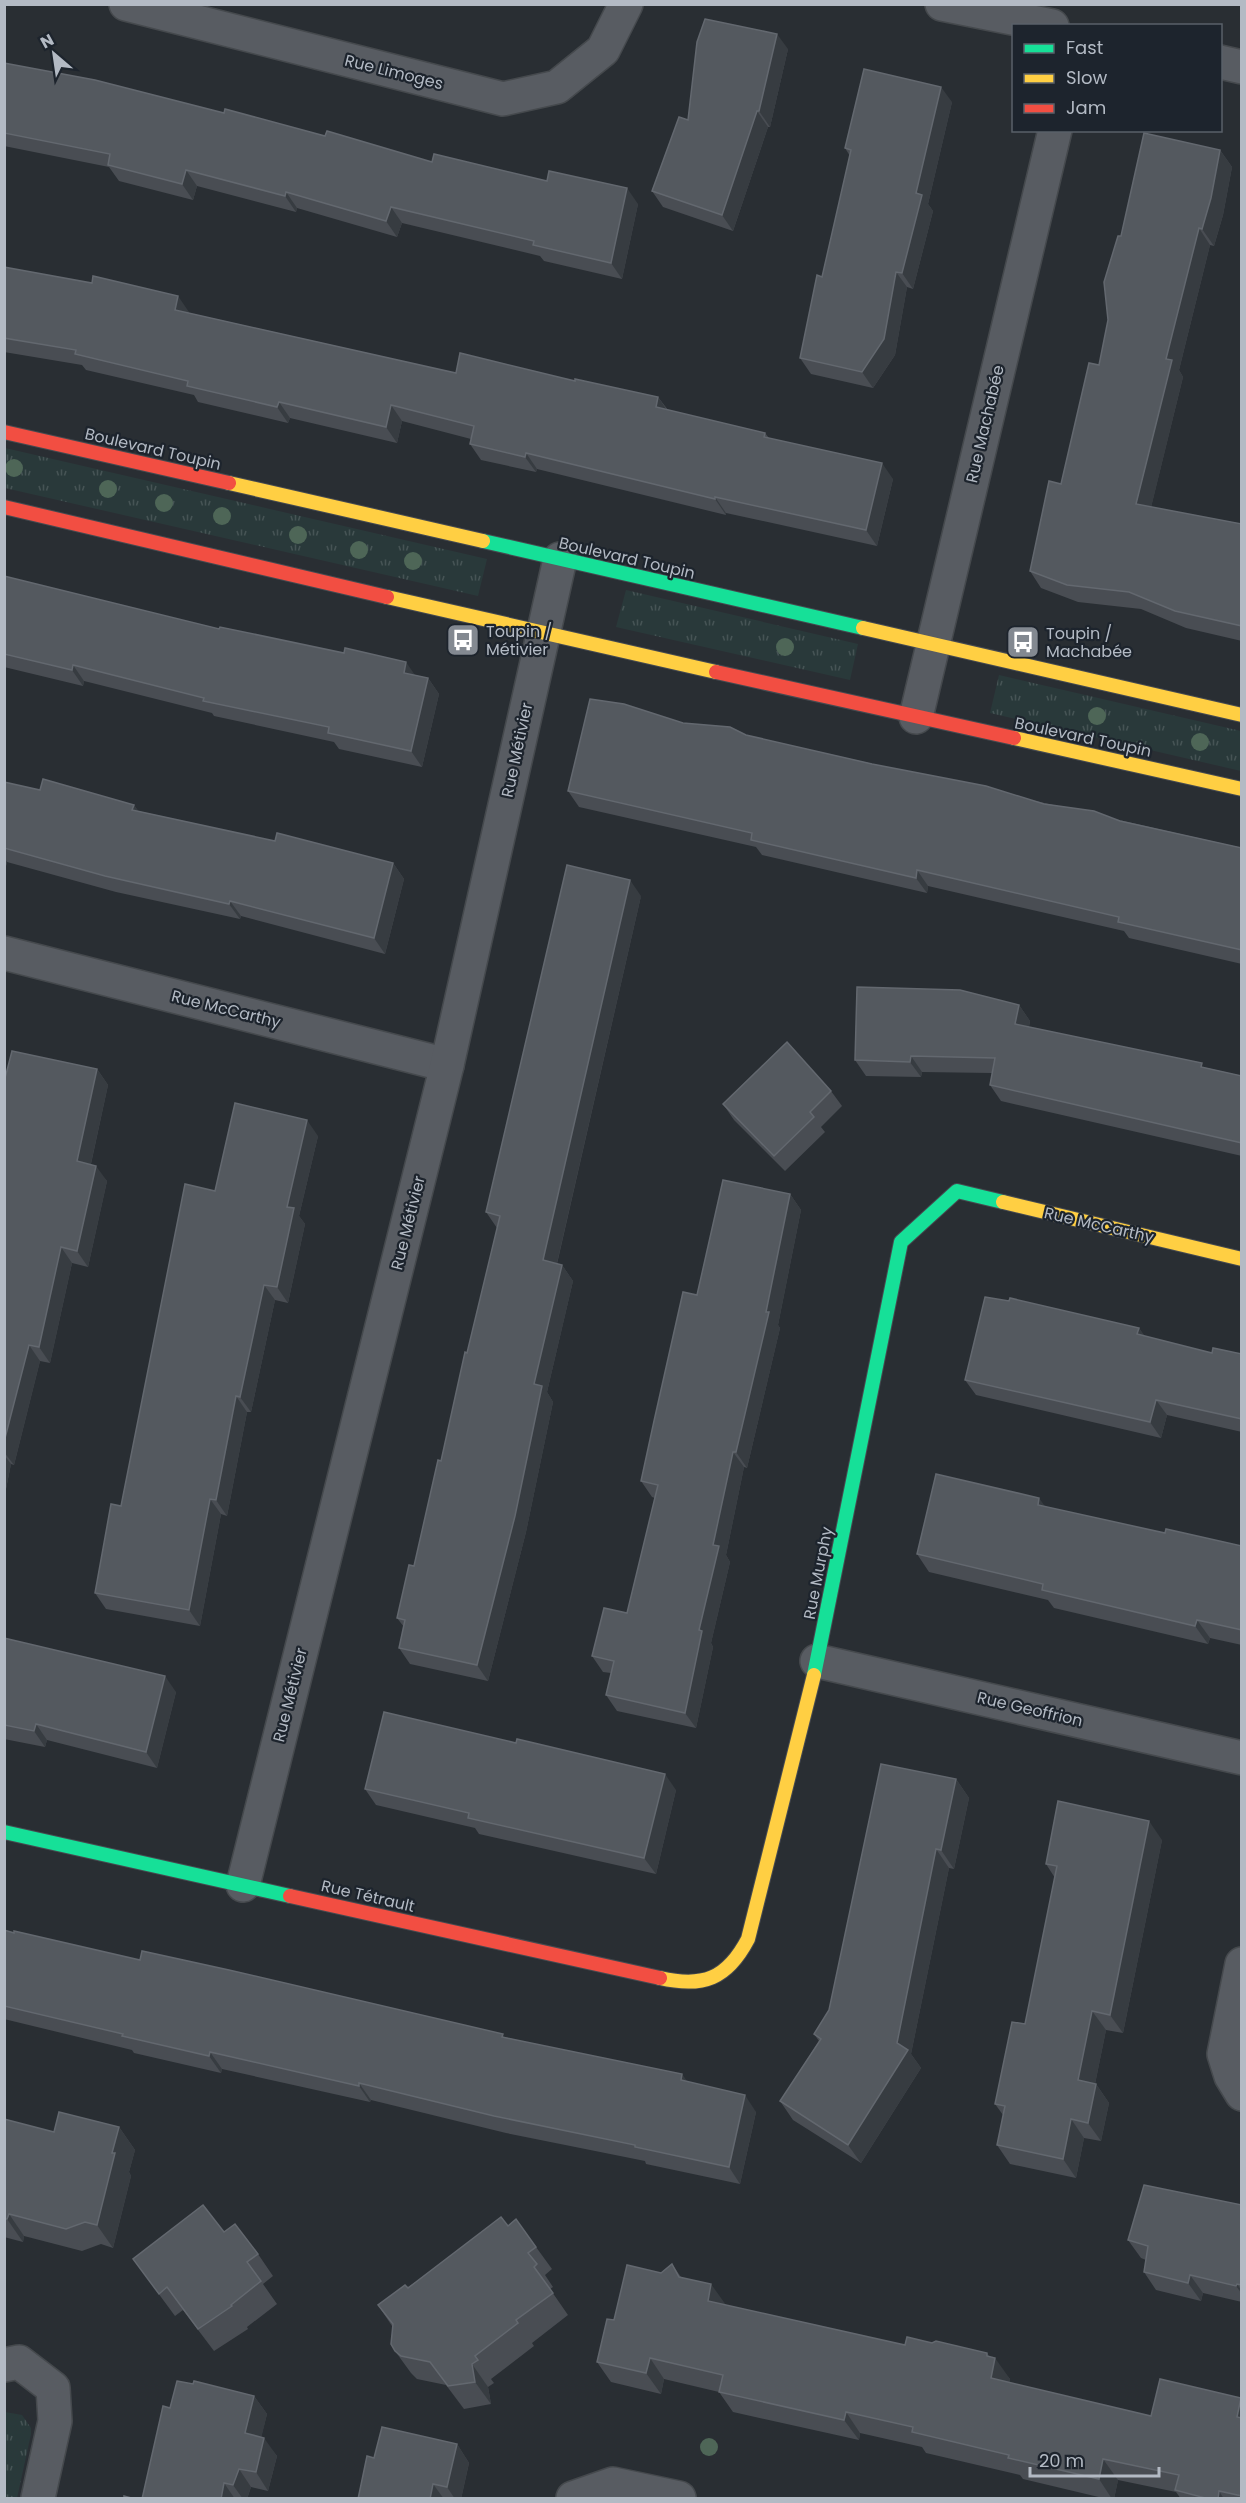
<svg xmlns="http://www.w3.org/2000/svg" width="1246" height="2503" viewBox="0 0 1246 2503" font-family="Poppins,sans-serif">
	<style>
		.grass { fill: url(#grass-tufts) }
		.lines { fill: none; stroke-linecap: round; stroke-linejoin: round }
		.street-casing { stroke: #45494d; stroke-width: 36 }
		.fast-casing { stroke: #464a50; stroke-width: 16 }
		.slow-casing { stroke: #464a50; stroke-width: 16 }
		.jam-casing { stroke: #464a50; stroke-width: 16 }
		.street { stroke: #585c62; stroke-width: 33 }
		.fast { stroke: #16e098; stroke-width: 14 }
		.slow { stroke: #ffcf43; stroke-width: 14 }
		.jam { stroke: #f24e42; stroke-width: 14 }
		.tree { fill: #4e6657 }
		.wall { fill: #494d53 }
		.shaded-wall { fill: #373c41 }
		.building { fill: #54595f; stroke: #63686f; stroke-width: 1.5 }
		.labels { text-anchor: middle; dominant-baseline: central; stroke-width: 4.5; stroke-linejoin: round; paint-order: stroke }
		.street-label { font-size: 16px; fill: #b3bac4; stroke: #1d242d }
		.poi-label { font-size: 16px; fill: #b3bac4; stroke: #1d242d; text-anchor: start }
	</style>
	<defs>
		<pattern id="grass-tufts" width="24" height="20" patternUnits="userSpaceOnUse" patternTransform="scale(1.5)"><rect width="24" height="20" fill="#29393a"/><path d="M3 7l-1-3M5 7V3M7 7l1-3M15 17l-1-3M17 17v-4M19 17l1-3" fill="none" stroke="#465455"/></pattern>
	</defs>
	<rect width="100%" height="100%" fill="#292e33"/>
	<g class="grass">
		<path d="M5,448l482,111 -9,37 -473,-108z"/>
		<path d="M626,590l232,54 -8,36 -234,-53z"/>
		<path d="M999,675l242,56v40l-251,-58z"/>
		<path d="M5,2412l17,3 9,13v6l-14,64h-12z"/>
	</g>
	<g class="lines">
		<defs>
			<g id="street">
				<path d="M126,4l377,95 54,-12 46,-37 23,-46"/>
				<path d="M942,4l110,22"/>
				<path d="M1220,62l22,5"/>
				<path d="M916,717l139,-587"/>
				<path d="M4,953l443,112"/>
				<path d="M817,1661l425,97"/>
				<path d="M243,1885l204,-820 113,-506"/>
				<path d="M1242,1964l-18,90 7,22 11,18"/>
				<path d="M4,2365l15,-3 34,26 2,33 -17,77"/>
				<path d="M573,2498l40,-14 66,14"/>
			</g>
			<g id="fast">
				<path d="M483,541l380,87"/>
				<path d="M814,1675l87,-433 56,-51 46,11"/>
				<path d="M4,1832l286,64"/>
			</g>
			<g id="slow">
				<path d="M229,483l254,58"/>
				<path d="M387,597l329,75"/>
				<path d="M863,628l379,87"/>
				<path d="M1014,738l228,51"/>
				<path d="M1003,1202l239,57"/>
				<path d="M660,1978c43,10 67,1 88,-39l66,-264"/>
			</g>
			<g id="jam">
				<path d="M4,432l225,51"/>
				<path d="M4,507l383,90"/>
				<path d="M716,672l298,66"/>
				<path d="M290,1896l370,82"/>
			</g>
		</defs>
		<use href="#street" class="street-casing"/>
		<use href="#fast" class="fast-casing"/>
		<use href="#slow" class="slow-casing"/>
		<use href="#jam" class="jam-casing"/>
		<use href="#street" class="street"/>
		<use href="#fast" class="fast"/>
		<use href="#slow" class="slow"/>
		<use href="#jam" class="jam"/>
	</g>
	<g class="tree">
		<circle cx="14" cy="468" r="9"/>
		<circle cx="108" cy="489" r="9"/>
		<circle cx="164" cy="503" r="9"/>
		<circle cx="222" cy="516" r="9"/>
		<circle cx="298" cy="535" r="9"/>
		<circle cx="359" cy="550" r="9"/>
		<circle cx="413" cy="561" r="9"/>
		<circle cx="785" cy="647" r="9"/>
		<circle cx="1097" cy="716" r="9"/>
		<circle cx="1200" cy="742" r="9"/>
		<circle cx="709" cy="2447" r="9"/>
	</g>
	<g class="wall">
		<path d="M788,49l-18,78h-2l-35,104 -70,-24 -11,-16 36,-71z"/>
		<path d="M4,63l428,99 206,42 -16,75 -78,-18 -4,-5 -138,-33 -5,14 -100,-29 -1,4 -99,-26 -4,14 -74,-19 -10,-14 -105,-21z"/>
		<path d="M952,102l-24,102 5,7 -20,78 -6,-2 -12,68 -22,33 -62,-14 -11,-16 22,-81 28,-121 -5,-8z"/>
		<path d="M1220,150l12,17 -9,48 -9,31 -4,-1 -31,125 4,7 -32,130 91,17v117l-56,-13 -45,-19 -63,-7 -37,-14 -11,-17 31,-87 38,-119 9,-45 13,-84z"/>
		<path d="M4,267l185,45v1l267,60 119,8 83,16 10,13 97,23 4,5 124,41 -16,67 -151,-33v2l-189,-46 -1,3 -55,-12 -11,-16 1,-5 -69,-18 -5,22 -107,-25 -2,5 -90,-21 -4,-7 -108,-25 -4,-5 -78,-13z"/>
		<path d="M4,576l215,53 209,49 11,16 -17,73 -83,-18 -5,-7 -120,-26 -2,-3 -128,-32 -1,5 -79,-19z"/>
		<path d="M683,723l63,12 496,113v116l-113,-26 -5,-7 -196,-45 -1,7 -165,-38 -6,-8 -177,-40 -11,-16z"/>
		<path d="M4,782l36,8 94,15 4,6 137,30 118,22 11,16 -19,75 -144,-38 -1,3 -124,-27 -109,-30 -2,8z"/>
		<path d="M641,896l-84,368 5,1 11,16 -26,111 6,10 -27,130 -38,149 -78,-17 -11,-16 5,-21 -7,-9 17,-52 27,-105 56,-233 -11,-16z"/>
		<path d="M1019,1005l11,16 -1,6 213,49v80l-241,-55 -11,-16 2,-12 -70,-1 -1,5 -55,-1 -11,-16z"/>
		<path d="M97,1069l11,16 -17,79 16,17 -19,86 -16,-4 -22,100 -10,-2 -26,104 -3,-1 -7,35v-417z"/>
		<path d="M831,1091l11,15 -21,21 4,5 -40,39 -51,-51 -11,-16z"/>
		<path d="M318,1136l-19,80 6,8 -17,79 -13,-3 -24,112h-4l-20,104 -6,-2 -21,112 -94,-17 -11,-16 120,-402z"/>
		<path d="M790,1194l11,16 -23,115 2,3 -33,140 -3,-1 -18,88 4,7 -19,81 2,4 -17,81 -79,-17 -11,-16 5,-22 -8,-1 -11,-16 35,-43 28,-115 -3,-1 -11,-16 56,-186z"/>
		<path d="M1139,1328l5,8 68,17 30,1v78l-75,-17 -6,23 -185,-43 -11,-15z"/>
		<path d="M1045,1507l120,26 77,13v99l-32,-7 -2,6 -154,-36 -6,-8 -119,-28 -12,-18z"/>
		<path d="M4,1638l172,54 -19,76 -110,-28 -2,7 -41,-8z"/>
		<path d="M956,1779l13,19 -15,71 -5,-1 -38,186 10,14 -60,95 -68,-43 -13,-19 39,-60 -5,-7 15,-24z"/>
		<path d="M365,1789l311,1 -20,84 -177,-40 -4,-6 -99,-23z"/>
		<path d="M1162,1840l-39,193 -17,-3 -11,54h1l13,19 -8,38 -17,-3 -8,40 -66,-14 -13,-19 6,-30 -8,-11 30,-80 30,-146 -9,-14z"/>
		<path d="M4,1930l136,30 365,77 182,45 69,30 -16,72 -94,-20 -1,-3 -139,-28 -135,-33 -1,2 -148,-33 -1,4 -87,-20 -2,-3 -128,-31z"/>
		<path d="M4,2119l50,13 65,-5 16,23 -6,22 2,4 -18,72 -12,-4 -19,7 -58,-15 -1,6 -19,-5z"/>
		<path d="M1242,2205v97l-39,-9 -2,8 -45,-11 -12,-18 2,-12 -5,-2 -13,-18z"/>
		<path d="M508,2226l28,21 16,22 -7,6 8,12 -3,2 18,26 -36,28 2,3 -43,33 3,4 -6,4 3,17 -27,5 -18,-24 -29,-6 -6,-6 -16,-22 -3,-25 -14,-21z"/>
		<path d="M224,2232l34,22 15,22 -10,8 14,20 -30,23 1,2 -34,22 -31,-41 -8,6 -42,-57z"/>
		<path d="M672,2264l9,13 45,28 179,40 85,12 20,22 -1,4 142,33 90,-18 1,101h-61l-5,-7 -58,-12 -4,19h-7l-84,-20 -3,-4 -94,-22 -4,-6 -62,-14 -1,7 -126,-28 -14,-20 -55,-13 -3,15 -50,-12 -14,-20 17,-42 47,-47z"/>
		<path d="M254,2396l13,18 -6,23 16,19 -9,35 -17,-4 -4,12h-105l28,-91z"/>
		<path d="M457,2444l12,19 -8,36h-103l16,-41z"/>
	</g>
	<g class="shaded-wall">
		<path d="M777,34l11,15 -18,78 -11,-16z"/>
		<path d="M941,87l11,15 -24,102 5,7 -20,78 -11,-16 14,-80z"/>
		<path d="M757,111l11,16 -35,104 -11,-16z"/>
		<path d="M1220,150l12,17 -9,48 -9,31 -12,-17z"/>
		<path d="M186,170l11,16 -4,14 -11,-16z"/>
		<path d="M627,188l11,16 -16,75 -11,-16z"/>
		<path d="M286,192l11,16 -1,4 -11,-16z"/>
		<path d="M391,207l11,16 -5,14 -11,-16z"/>
		<path d="M1199,228l11,17 -31,125 4,7 -35,143 -12,-16 30,-145z"/>
		<path d="M896,272l11,15 -12,68 -22,33 -11,-16z"/>
		<path d="M178,296l11,16 -3,14 -11,-16z"/>
		<path d="M658,397l11,16 -13,-6z"/>
		<path d="M279,402l11,16 -2,5 -11,-16z"/>
		<path d="M391,405l11,16 -5,22 -11,-16z"/>
		<path d="M526,453l11,16 -1,3 -11,-15z"/>
		<path d="M882,463l11,16 -16,67 -11,-16z"/>
		<path d="M715,497l11,16v2l-11,-16z"/>
		<path d="M406,662l11,16 -13,-5z"/>
		<path d="M73,665l11,16 -1,5 -11,-16z"/>
		<path d="M428,678l11,16 -17,73 -11,-16z"/>
		<path d="M134,805l11,15 -13,-10z"/>
		<path d="M4,858l3,4 -2,8h-1z"/>
		<path d="M393,863l11,16 -19,75 -11,-16z"/>
		<path d="M917,870l11,16 -1,7 -11,-15z"/>
		<path d="M630,880l11,16 -87,380 -11,-16z"/>
		<path d="M230,901l11,15 -1,3 -11,-15z"/>
		<path d="M1019,1005l11,16 -4,19 -11,-16z"/>
		<path d="M911,1056l11,16 -1,5 -11,-15z"/>
		<path d="M97,1069l11,16 -20,92 -11,-16z"/>
		<path d="M307,1120l11,16 -19,80 6,8 -17,79 -11,-16 10,-80z"/>
		<path d="M96,1166l11,15 -19,86 -11,-16z"/>
		<path d="M790,1194l11,16 -23,115 2,3 -33,140 -11,-16z"/>
		<path d="M61,1247l11,16 -22,100 -11,-16z"/>
		<path d="M562,1265l11,16 -26,111 6,10 -27,130 -38,149 -11,-16 57,-281z"/>
		<path d="M264,1285l11,15 -24,112 -11,-15z"/>
		<path d="M1139,1328l11,15 -13,-9z"/>
		<path d="M29,1345l11,16 -26,104 -10,-13v-10z"/>
		<path d="M236,1396l11,16 -20,104 -11,-16z"/>
		<path d="M1156,1400l11,15 -6,23 -11,-16z"/>
		<path d="M733,1452l11,15 -18,88 4,7 -19,81 2,4 -17,81 -11,-15 28,-168z"/>
		<path d="M4,1455l7,9 -7,35z"/>
		<path d="M1039,1498l13,18 -14,-11z"/>
		<path d="M210,1499l11,15 -21,112 -11,-16z"/>
		<path d="M1197,1620l13,18 -2,6 -13,-18z"/>
		<path d="M165,1676l11,16 -19,76 -11,-16z"/>
		<path d="M36,1724l11,16 -2,7 -11,-16z"/>
		<path d="M665,1774l11,16 -20,84 -12,-16z"/>
		<path d="M956,1779l13,19 -15,71 -13,-19z"/>
		<path d="M1149,1821l13,19 -39,193 -13,-18z"/>
		<path d="M936,1849l13,19 -38,186 10,14 -60,95 -13,-18 49,-102z"/>
		<path d="M1092,2011l14,19 -14,69 -14,-19z"/>
		<path d="M210,2052l12,17 -1,4 -12,-17z"/>
		<path d="M682,2074l12,17 -13,-11z"/>
		<path d="M359,2083l12,17 -1,2 -11,-16z"/>
		<path d="M1096,2084l13,19 -8,38 -13,-18z"/>
		<path d="M745,2095l11,17 -16,72 -11,-17z"/>
		<path d="M1071,2119l13,19 -8,40 -13,-19z"/>
		<path d="M119,2127l16,23 -6,22 2,4 -18,72 -16,-23 15,-72z"/>
		<path d="M9,2214l15,22 -1,6 -16,-23z"/>
		<path d="M1190,2275l13,18 -2,8 -13,-18z"/>
		<path d="M711,2284l15,21 -18,-4z"/>
		<path d="M1237,2284l5,7v3l-6,-8z"/>
		<path d="M987,2353l7,9 1,-4 15,21 -5,20 -14,-21 -4,-22z"/>
		<path d="M650,2358l14,21 -3,15 -15,-21z"/>
		<path d="M472,2364l16,23 3,17 -16,-22z"/>
		<path d="M254,2396l13,18 -9,38 -13,-19z"/>
		<path d="M1241,2398l1,1v25l-5,-7z"/>
		<path d="M846,2412l14,21 -1,7 -15,-20z"/>
		<path d="M264,2438l13,18 -9,35 -12,-19z"/>
		<path d="M457,2444l12,19 -8,36h-6l-8,-12z"/>
		<path d="M1103,2459l15,21 -4,19h-2l-13,-20z"/>
		<path d="M239,2469l12,18 -4,12h-4l-10,-14z"/>
		<path d="M224,2483l11,16h-14z"/>
		<path d="M433,2484l11,15h-14z"/>
		<path d="M1219,2491l5,8h-6z"/>
	</g>
	<g class="building">
		<path d="M705,19l72,15 -18,77h-2l-35,104 -70,-24 27,-74 9,3 9,-78z"/>
		<path d="M4,63l91,17 129,33 1,-4 100,27 2,-5 105,31 2,-8 113,27 2,-10 78,17 -16,75 -78,-18 1,-4 -143,-34 -5,14 -100,-29 -1,4 -99,-26 -4,14 -74,-19 2,-11 -106,-21z"/>
		<path d="M864,69l77,18 -25,106 6,2 -20,78 -6,-1 -12,67 -22,33 -62,-14 17,-83 5,2 29,-127 -6,-2z"/>
		<path d="M1144,133l76,17 -9,48 -9,31 -3,-1 -33,131 6,1 -36,144 106,20v102l-67,-15 -46,-19 -62,-7 -37,-14 19,-90 12,3 28,-121 10,2 9,-45 -4,-38 14,-46h3z"/>
		<path d="M4,267l88,16 1,-7 85,20 -3,14 281,63 4,-20 115,28v-2l83,18 -2,10 109,26 -1,4 118,26 -16,67 -151,-33v2l-189,-46 -1,4 -55,-13 4,-18 -83,-21 -5,22 -107,-25 -2,5 -90,-21 1,-5 -113,-27 1,-4 -72,-12z"/>
		<path d="M4,576l215,53 1,-2 124,26 1,-5 61,14 -2,11 24,5 -17,73 -83,-18 1,-6 -126,-26 1,-3 -131,-33 -1,5 -68,-16z"/>
		<path d="M590,699l34,5 59,19 47,4 16,8 126,29 114,22 58,18 50,7 26,10 122,27v102l-124,-28 1,-5 -202,-47 -1,8 -165,-38 1,-7 -184,-42z"/>
		<path d="M43,779l91,26 -2,5 143,31 2,-8 116,30 -19,75 -144,-37 -1,3 -124,-28 -101,-28v-66l36,8z"/>
		<path d="M567,865l63,15 -87,380 19,5 -28,119 8,2 -27,130 -38,149 -78,-17 6,-28 -8,-2 12,-53 5,1 24,-106 3,1 24,-109 2,1 33,-137 -14,-4z"/>
		<path d="M857,987l103,3 59,15 -4,19 187,39 -1,4 41,9v67l-252,-58 5,-27 -84,-2 -1,6 -55,-2z"/>
		<path d="M787,1042l44,49 -21,21 4,5 -40,39 -51,-52z"/>
		<path d="M12,1051l85,18 -20,92 19,5 -19,85 -16,-4 -22,100 -10,-2 -25,97v-360z"/>
		<path d="M235,1103l72,17 -20,87 7,1 -17,79 -13,-2 -24,112 -4,-1 -20,104 -6,-1 -21,111 -94,-17 16,-89 10,2 64,-322 30,7z"/>
		<path d="M723,1180l67,14 -24,118h3l-33,140h-3l-20,93 6,1 -20,84 3,1 -17,82 -79,-18 8,-34 -22,-5 12,-48 23,5 31,-128 -17,-4 13,-60 29,-129 14,3z"/>
		<path d="M985,1297l24,4 1,-3 129,30 -2,6 75,19 1,-5 29,6v65l-86,-19 -6,22 -185,-42z"/>
		<path d="M936,1474l103,24 -1,7 127,28 1,-4 76,17v84l-45,-10 -2,6 -153,-36 1,-6 -126,-30z"/>
		<path d="M4,1638l161,38 -19,76 -110,-28 -2,7 -30,-6z"/>
		<path d="M384,1712l132,31 1,-4 148,35 -21,84 -176,-40 1,-5 -104,-24z"/>
		<path d="M881,1764l75,15 -15,71 -5,-1 -39,194 11,7 -60,95 -68,-44 41,-62 -7,-5 15,-24z"/>
		<path d="M1058,1801l91,20 -39,194 -18,-4 -14,69 18,4 -8,39 -17,-4 -8,40 -66,-14 8,-39 -10,-2 17,-82 13,2 32,-158 -11,-2z"/>
		<path d="M4,1930l10,3v-2l126,29 2,-9 87,19 274,64 -1,3 180,37 -1,6 64,15 -16,72 -94,-20v-2l-141,-29 -135,-33v3l-149,-34 -1,4 -87,-20 1,-2 -119,-28z"/>
		<path d="M59,2112l60,15 -7,26h3l-18,72 -12,-3 -19,7 -57,-15 -2,5h-3v-100l50,13z"/>
		<path d="M1144,2185l98,20v80l-5,-1 -1,2 -46,-11 -2,8 -44,-11 4,-26 -20,-6z"/>
		<path d="M203,2205l21,27 11,-8 23,30 -11,8 14,19 -30,24 1,1 -34,23 -31,-42 -8,7 -26,-35z"/>
		<path d="M501,2217l7,9 8,-7 20,28 -8,6 9,11 -3,3 19,26 -37,27 2,3 -43,33 3,4 -6,4 3,18 -27,4 -18,-24 -29,-6 -6,-5 -4,-7 2,-20 -15,-19 27,-20 3,3z"/>
		<path d="M672,2264l7,13 32,7 -3,17 197,44 2,-8 25,6 4,-2 51,12v3l8,2 -4,20 160,38 9,-37 81,19 -4,19 5,1v78l-23,-5 -1,8h-9l-34,-9 4,-15 -76,-16 -4,20 -91,-21 1,-3 -97,-23 1,-5 -67,-15 -2,8 -125,-28 4,-17 -73,-17 -4,15 -49,-11 10,-43 7,1 13,-55 34,8z"/>
		<path d="M177,2381l16,3 1,-3 60,15 -9,37 19,5 -8,34 -17,-3 -6,16 -9,-2 -3,16h-79l21,-93 7,2z"/>
		<path d="M382,2427l75,17 -10,43 -14,-3 -3,15h-72l9,-43 7,2z"/>
		<path d="M124,2496l11,3h-11z"/>
	</g>
	<defs>
		<symbol id="bus-square" viewBox="-11 -11 22 22"><rect x="-9" y="-9" width="18" height="18" rx="4" fill="#838991" stroke="#1d242d"/><path d="M-5-6H5V4H4V6H2V4H-2V6H-4V4H-5ZM-3.5-4V0h7V-4ZM-3.5 1.2v1.5H-2V1.2ZM2 1.2v1.5H3.5V1.2Z" fill="#fff"/></symbol>
	</defs>
	<g fill-rule="evenodd">
		<use href="#bus-square" x="444" y="621" width="38" height="38"/>
		<use href="#bus-square" x="1004" y="623" width="38" height="38"/>
	</g>
	<g class="labels">
		<g class="street-label">
			<text transform="translate(394 72) rotate(14)">Rue Limoges</text>
			<text transform="translate(985 424) rotate(-77)">Rue Machabée</text>
			<text transform="translate(153 449) rotate(13)">Boulevard Toupin</text>
			<text transform="translate(627 558) rotate(13)">Boulevard Toupin</text>
			<text transform="translate(1083 737) rotate(12)">Boulevard Toupin</text>
			<text transform="translate(517 750) rotate(-78)">Rue Métivier</text>
			<text transform="translate(226 1009) rotate(14)">Rue McCarthy</text>
			<text transform="translate(408 1223) rotate(-76)">Rue Métivier</text>
			<text transform="translate(1099 1225) rotate(13)">Rue McCarthy</text>
			<text transform="translate(818 1573) rotate(-79)">Rue Murphy</text>
			<text transform="translate(290 1695) rotate(-76)">Rue Métivier</text>
			<text transform="translate(1030 1709) rotate(13)">Rue Geoffrion</text>
			<text transform="translate(368 1896) rotate(13)">Rue Tétrault</text>
		</g>
		<g class="poi-label">
			<text x="486" y="631">Toupin /<tspan x="486" dy="18">Métivier</tspan></text>
			<text x="1046" y="633">Toupin /<tspan x="1046" dy="18">Machabée</tspan></text>
		</g>
	</g>
	<rect width="1246" height="2503" fill="none" stroke="#b3bac4" stroke-width="12"/>
	<rect x="1012" y="24" width="210" height="108" fill="#1d242d" stroke="#596069" stroke-width="1.5"/>
	<rect x="1024" y="44" width="30" height="9" fill="#16e098" stroke="#596069" stroke-width="1.5"/>
	<text x="1066" y="54" font-size="18" fill="#b3bac4">Fast</text>
	<rect x="1024" y="74" width="30" height="9" fill="#ffcf43" stroke="#596069" stroke-width="1.5"/>
	<text x="1066" y="84" font-size="18" fill="#b3bac4">Slow</text>
	<rect x="1024" y="104" width="30" height="9" fill="#f24e42" stroke="#596069" stroke-width="1.5"/>
	<text x="1066" y="114" font-size="18" fill="#b3bac4">Jam</text>
	<g transform="translate(54 54) rotate(331)" stroke="#1d242d" stroke-width="4.5" paint-order="stroke">
	<path d="M0-4.5L10 22L0 15L-10 22Z" fill="#b3bac4"/>
	<text y="-9" font-size="16" font-weight="bold" text-anchor="middle" fill="#b3bac4">N</text>
	</g>
	<path d="M1030 2467v9h129v-9" fill="none" stroke="#b3bac4" stroke-width="3"/>
	<text x="1039" y="2467" font-size="18" fill="#b3bac4" stroke="#1d242d" stroke-width="4.5" paint-order="stroke">20 m</text>
</svg>
